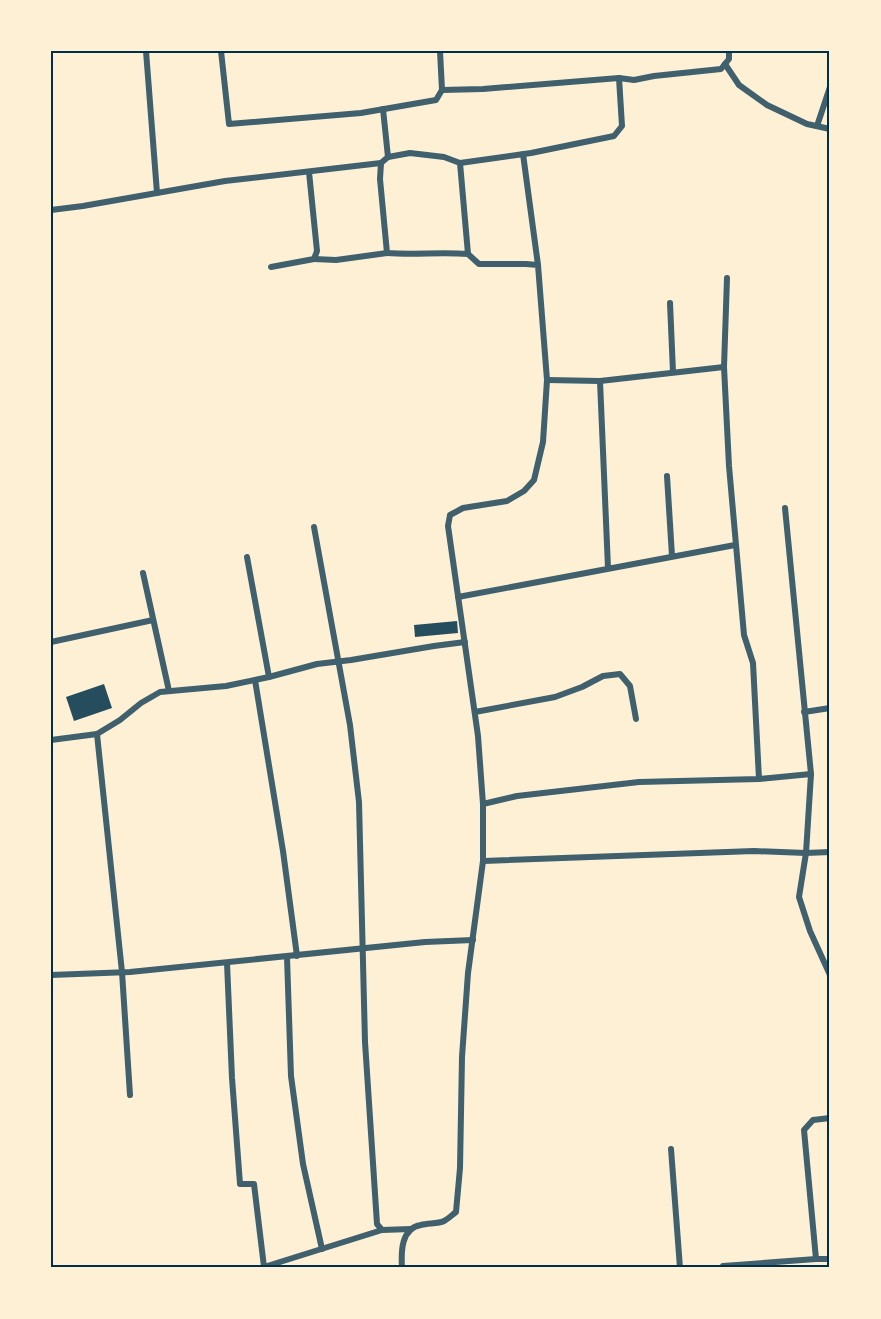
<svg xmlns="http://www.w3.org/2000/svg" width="881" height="1319" viewBox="0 0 881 1319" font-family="Quicksand,sans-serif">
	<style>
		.building { fill: #264d5e }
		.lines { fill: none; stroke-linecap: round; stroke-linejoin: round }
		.minor { stroke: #3f606c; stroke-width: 6 }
		.neatline { fill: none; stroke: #003049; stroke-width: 2 }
	</style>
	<rect width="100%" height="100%" fill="#fdf0d5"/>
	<g class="building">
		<path d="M457,621l1,12 -43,4 -1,-12z"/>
		<path d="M104,684l8,24 -38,13 -8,-24z"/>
	</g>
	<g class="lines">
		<g class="minor">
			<path d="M146,51l11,142"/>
			<path d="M221,51l8,73 132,-11 75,-13 6,-10 -2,-39"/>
			<path d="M725,64l14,21 28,20 40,19 23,5"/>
			<path d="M442,90l41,-1 136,-11"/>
			<path d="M383,109l5,48"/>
			<path d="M817,126l13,-39"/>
			<path d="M523,154l15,111"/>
			<path d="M460,163l8,91"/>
			<path d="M51,210l32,-4 142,-25 156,-18"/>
			<path d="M314,259l22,1 51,-7"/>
			<path d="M271,267l43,-8 3,-8 -8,-79"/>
			<path d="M727,278l-3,89 5,99 15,169 9,28 6,116"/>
			<path d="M670,303l3,69"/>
			<path d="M547,380l53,1 124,-14"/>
			<path d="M600,381l8,187"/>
			<path d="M667,476l5,80"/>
			<path d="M785,508l26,266 -5,79 -7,44 11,34 20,44"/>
			<path d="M314,527l36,198 9,77 6,240 12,182 5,6 29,-1"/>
			<path d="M247,557l22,120"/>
			<path d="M143,573l26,118"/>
			<path d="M458,597l277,-52"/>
			<path d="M51,642l102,-22"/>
			<path d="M255,680l28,171 14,105"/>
			<path d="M475,712l80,-15 27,-10 21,-11 17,-2 10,12 6,33"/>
			<path d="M804,712l26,-4"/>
			<path d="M97,734l25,238 8,123"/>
			<path d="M51,740l46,-6 23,-14 21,-17 19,-11 66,-6 43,-9 48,-13 34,-4 83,-14 31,-4"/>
			<path d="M483,804l34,-8 122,-14 120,-3 52,-5"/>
			<path d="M483,861l271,-10 52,2 24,-1"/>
			<path d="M287,957l4,119 12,88 19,85"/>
			<path d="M227,963l5,115 8,106h14l10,83 118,-37"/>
			<path d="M51,975l79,-3 295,-30 48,-2"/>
			<path d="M671,1149l9,119"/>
			<path d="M816,1259l-12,-129 9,-10 17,-2"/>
			<path d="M723,1266l93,-7h14"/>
			<path d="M402,1268c-1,-16 -1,-40 19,-43 7,-2 17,-1 23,-4 4,-2 8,-6 12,-9l4,-44 2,-111 6,-84 15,-112v-57l-5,-68 -30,-210 2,-11 13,-7 44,-7 17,-10 10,-11 9,-38 4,-62 -9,-115 -12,-1h-47l-11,-10c-27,-2 -54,1 -81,-1l-7,-74 1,-16 7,-6 22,-4 34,4 16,6 71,-10 83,-17 8,-10 -3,-48 15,2 20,-4 67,-7 8,-10v-8"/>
		</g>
	</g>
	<rect width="881" height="1319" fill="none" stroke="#fdf0d5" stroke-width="105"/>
	<rect x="52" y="52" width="776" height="1214" class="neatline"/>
</svg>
